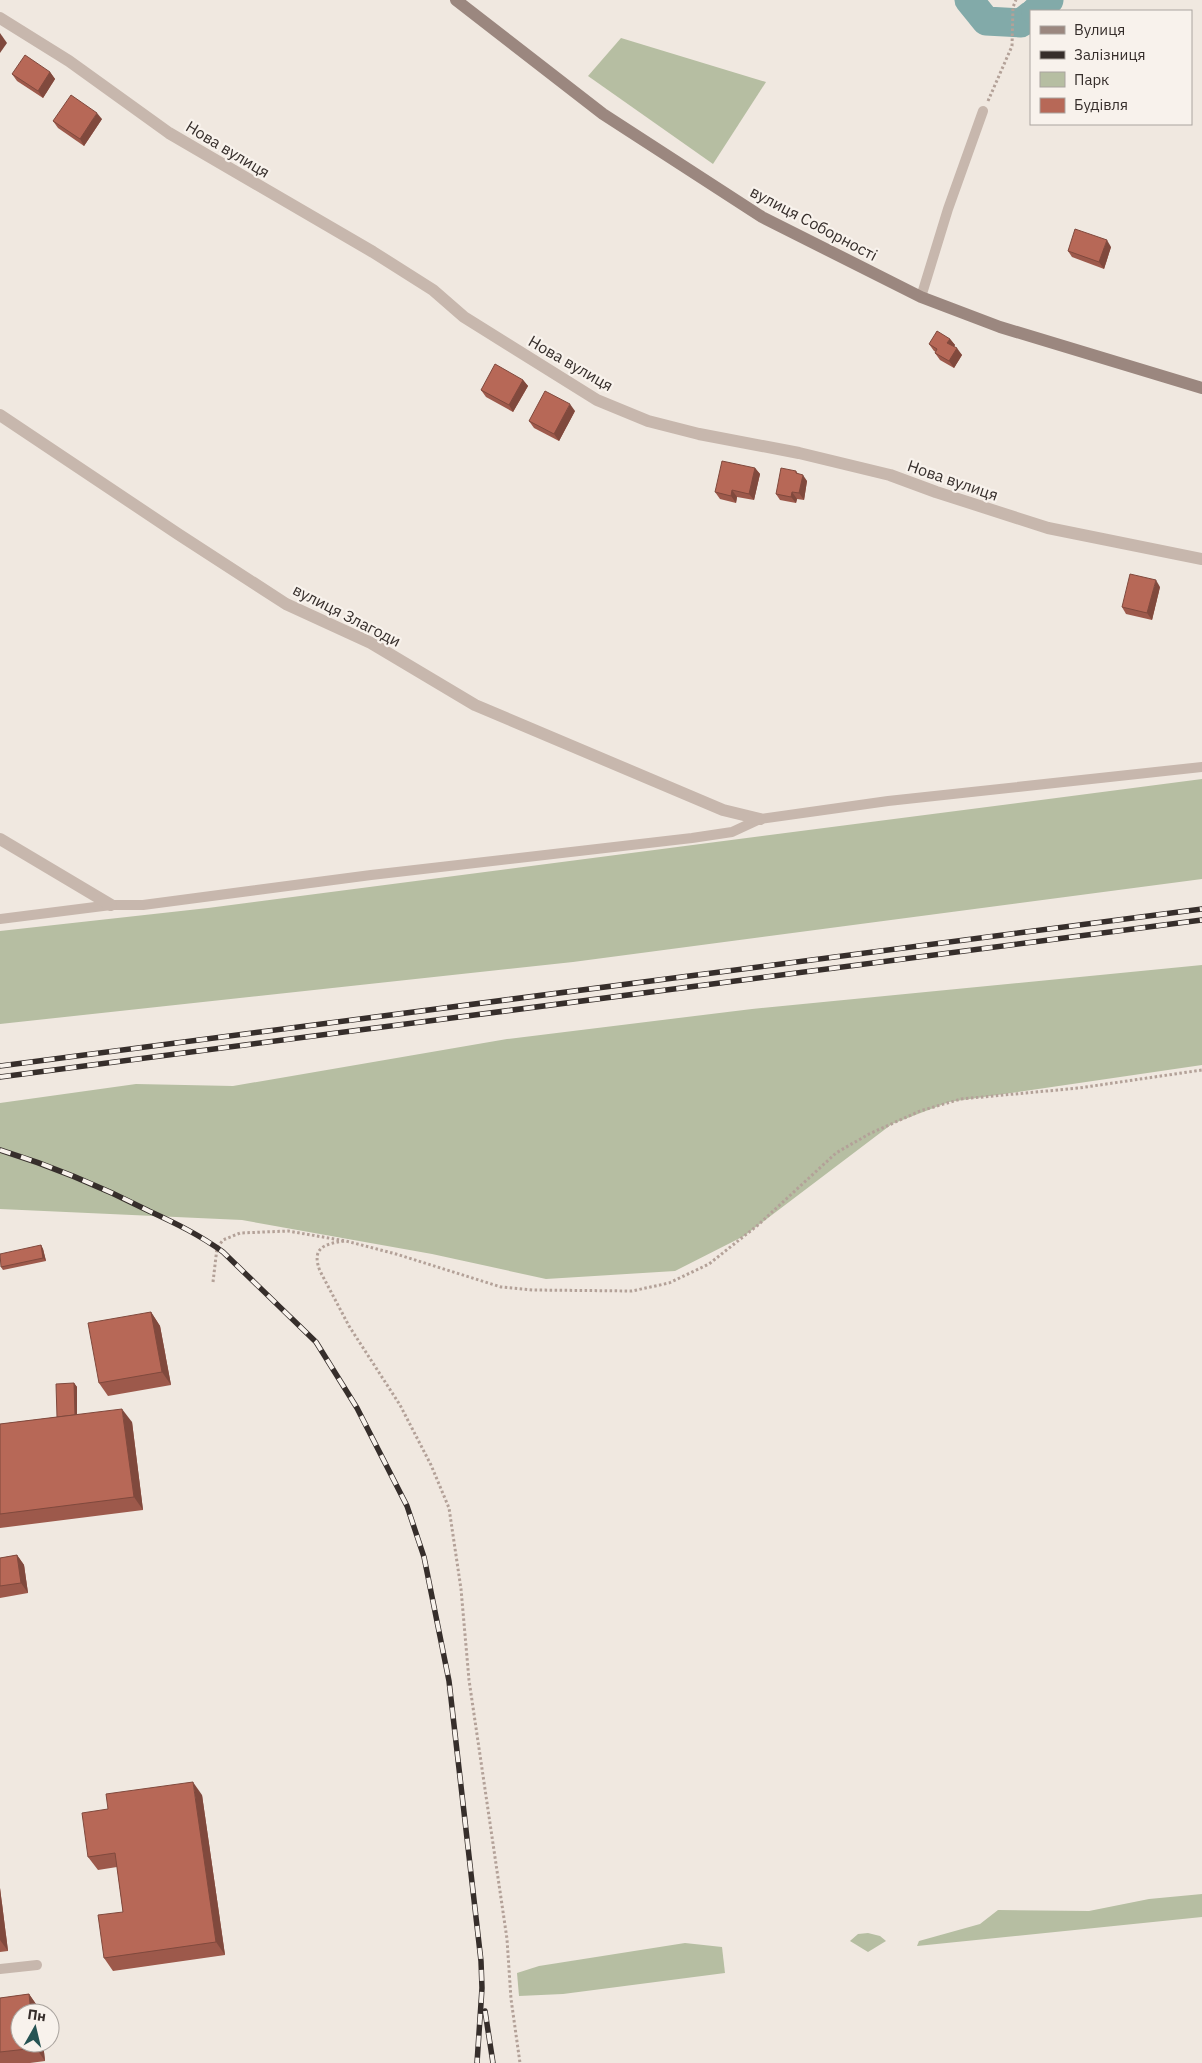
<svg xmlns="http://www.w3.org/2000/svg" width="1202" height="2063" viewBox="0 0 1202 2063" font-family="'IBM Plex Sans',sans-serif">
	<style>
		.green { fill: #b6bea2 }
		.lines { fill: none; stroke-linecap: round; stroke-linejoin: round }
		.river { stroke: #82aaa9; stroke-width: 29 }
		.path { stroke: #b3a198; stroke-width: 3; stroke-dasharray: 2.5 2.5; stroke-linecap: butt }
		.lane { stroke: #c7b7ad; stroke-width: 10 }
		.street { stroke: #c7b7ad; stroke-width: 12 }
		.secondary { stroke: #9b877f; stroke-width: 12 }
		.rail-casing { stroke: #362e2b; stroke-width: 5.5 }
		.rail { stroke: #f8f2ec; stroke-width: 4; stroke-dasharray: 11; stroke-linecap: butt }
		.wall { fill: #9d594b }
		.shaded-wall { fill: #80493d }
		.building { fill: #b76857; stroke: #80493d }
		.labels { text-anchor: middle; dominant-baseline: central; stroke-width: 4.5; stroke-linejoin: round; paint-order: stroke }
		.street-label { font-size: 16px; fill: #362e2b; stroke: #f8f2ec }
	</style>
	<rect width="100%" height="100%" fill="#f0e8e0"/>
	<g class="green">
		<path d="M621,38l145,44 -53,82 -125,-88z"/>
		<path d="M1202,779v100l-629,83 -573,62v-93l208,-23z"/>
		<path d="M1202,965v100l-253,37 -57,22 -148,112 -69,35 -129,8 -114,-25 -190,-34 -242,-11v-106l136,-19 97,2 274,-47 245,-30z"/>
		<path d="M1202,1894v23l-285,29 2,-5 61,-17 18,-14 91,1 60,-12z"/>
		<path d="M868,1933l12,3 6,5 -18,11 -18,-11 8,-7z"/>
		<path d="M685,1943l37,4 3,26 -162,21 -44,2 -2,-23 22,-7z"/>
	</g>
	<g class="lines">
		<g class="river">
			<path d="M969,0l17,21 35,2 10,-8"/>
			<path d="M1036,11l13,-11"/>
		</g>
		<g class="path">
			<path d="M988,101l24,-55 1,-39 3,-7"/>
			<path d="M344,1241c-20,3 -33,7 -24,30l29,55 51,79 31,60 18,43 12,81 8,91 38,259 4,60 9,64"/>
			<path d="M213,1282l4,-34 6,-8 17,-7 48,-2 58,10 50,13 105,33 32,3 99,1 37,-8 40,-19 49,-39 78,-72 33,-19 51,-23 41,-12 118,-11 123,-18"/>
		</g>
		<g class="lane">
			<path d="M921,297l27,-88 35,-98"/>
			<path d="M0,919l111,-14h32l228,-30 321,-37 40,-6 28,-13 128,-18 314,-34"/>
			<path d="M0,1969l37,-4"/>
		</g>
		<g class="street">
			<path d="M0,18l69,43 100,72 204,119 60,38 31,27 133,83 51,21 51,13 100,19 91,22 46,17 112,36 154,31"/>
			<path d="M0,415l178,119 108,70 85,39 104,62 248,105 37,9"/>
			<path d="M0,839l111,66"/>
		</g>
		<path class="secondary" d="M456,0l147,114 159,103 159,80 79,30 202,61"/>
		<defs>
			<g id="rail">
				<path d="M0,1066l1202,-157"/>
				<path d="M0,1077l1202,-157"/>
				<path d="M0,1150c52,16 100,36 149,61 26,12 51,24 74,41l93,90 41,66 50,98 17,51 25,124 32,280 1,27 -5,75"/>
				<path d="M485,2011l8,52"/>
			</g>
		</defs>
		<use href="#rail" class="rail-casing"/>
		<use href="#rail" class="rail"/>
	</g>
	<g class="wall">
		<path d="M50,72l5,7 -12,19 -26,-17 -5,-7z"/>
		<path d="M102,119l-18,27 -26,-18 -5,-7z"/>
		<path d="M1111,247l-7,22 -32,-12 -4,-6z"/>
		<path d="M950,339l5,6 -1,2 8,8 -8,13 -14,-8 -5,-7 1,-1 -2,-1 -5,-7z"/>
		<path d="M523,380l5,6 -15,26 -27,-15 -5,-7z"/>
		<path d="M575,411l-16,30 -25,-13 -5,-7z"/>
		<path d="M755,468l5,6 -6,26 -17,-3 -1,6 -16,-4 -5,-7z"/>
		<path d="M796,471l2,3 9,7 -3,19 -7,-1 -1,4 -16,-3 -4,-6z"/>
		<path d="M1160,587l-8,33 -26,-6 -4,-7z"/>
		<path d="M41,1245l2,4 3,12 -43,9 -2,-3z"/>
		<path d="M151,1312l9,14 11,59 -63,11 -9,-13z"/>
		<path d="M74,1383l3,4v27l55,8 11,88 -143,18v-104l57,-7z"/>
		<path d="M17,1555l7,10 4,28 -28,5v-40z"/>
		<path d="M202,1795l23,160 -112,16 -9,-13 19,-46 -6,-45 -19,3 -10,-13z"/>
		<path d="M0,1888l8,63 -8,1z"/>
		<path d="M29,1994l9,13 1,6h-19v30h23l2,18 -15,2h-30v-65z"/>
	</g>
	<g class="shaded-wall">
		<path d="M0,33l7,10 -7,10z"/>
		<path d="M50,72l5,7 -12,19 -5,-7z"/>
		<path d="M97,113l5,6 -18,27 -4,-7z"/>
		<path d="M1107,240l4,7 -7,22 -5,-7z"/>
		<path d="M950,339l5,6 -3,4 -5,-6z"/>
		<path d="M957,348l5,7 -8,13 -5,-7z"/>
		<path d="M523,380l5,6 -15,26 -4,-7z"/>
		<path d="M570,404l5,7 -16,30 -5,-7z"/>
		<path d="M755,468l5,6 -6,26 -5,-6z"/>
		<path d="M803,475l4,6 -3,19 -5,-7z"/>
		<path d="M732,490l5,7 -1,6 -5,-7z"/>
		<path d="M792,492l5,7 -1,4 -5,-6z"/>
		<path d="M1156,580l4,7 -8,33 -5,-7z"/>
		<path d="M41,1245l2,4 3,12 -3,-3z"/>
		<path d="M151,1312l9,14 11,59 -9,-13z"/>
		<path d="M74,1383l3,4v35l-2,-4z"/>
		<path d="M122,1409l10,13 11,88 -9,-13z"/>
		<path d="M17,1555l7,10 4,28 -7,-10z"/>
		<path d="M193,1782l9,13 23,160 -9,-13z"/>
		<path d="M0,1888l8,63 -8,-11z"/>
		<path d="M29,1994l9,13 1,6h-8z"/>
		<path d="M35,2043h8l2,18 -9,-13z"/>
	</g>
	<g class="building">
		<path d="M25,55l25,17 -12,19 -26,-17z"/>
		<path d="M71,95l26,18 -17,26 -27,-18z"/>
		<path d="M1075,229l32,11 -8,22 -31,-11z"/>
		<path d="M937,331l13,8 -3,4 10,5 -8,13 -14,-8 2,-4 -8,-5z"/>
		<path d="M495,364l28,16 -14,25 -28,-15z"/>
		<path d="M545,391l25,13 -16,30 -25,-13z"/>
		<path d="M722,461l33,7 -6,26 -17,-4 -1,6 -16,-4z"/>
		<path d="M781,468l15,3v2l7,2 -4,18 -7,-1 -1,5 -15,-3z"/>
		<path d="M1130,574l26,6 -9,33 -25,-6z"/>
		<path d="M41,1245l2,13 -42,9 -1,-13z"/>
		<path d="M151,1312l11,60 -63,11 -11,-60z"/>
		<path d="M74,1383l1,32 -18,2 -1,-33z"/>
		<path d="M122,1409l12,88 -134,17v-90z"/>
		<path d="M17,1555l4,28 -21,3v-28z"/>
		<path d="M193,1782l23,160 -112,16 -6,-43 25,-3 -8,-59 -27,4 -6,-44 26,-4 -2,-15z"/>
		<path d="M29,1994l2,19h-11v30h15l1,5 -36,4v-54z"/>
	</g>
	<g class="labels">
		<g class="street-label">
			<text transform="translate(228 149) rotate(31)">Нова вулиця</text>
			<text transform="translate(814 223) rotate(28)">вулиця Соборності</text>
			<text transform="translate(571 363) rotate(30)">Нова вулиця</text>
			<text transform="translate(953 480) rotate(19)">Нова вулиця</text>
			<text transform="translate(347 615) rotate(27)">вулиця Злагоди</text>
		</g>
	</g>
	<rect x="1030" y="10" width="162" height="115" fill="#f8f2ec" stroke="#aaa49f"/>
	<rect x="1040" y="26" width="25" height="8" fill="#9b877f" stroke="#aaa49f"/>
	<text x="1074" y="35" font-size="15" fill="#362e2b">Вулиця</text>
	<rect x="1040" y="51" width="25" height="8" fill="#362e2b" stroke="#aaa49f"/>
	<text x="1074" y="60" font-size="15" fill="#362e2b">Залізниця</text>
	<rect x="1040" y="72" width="25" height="15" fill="#b6bea2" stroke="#aaa49f"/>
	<text x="1074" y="85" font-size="15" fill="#362e2b">Парк</text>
	<rect x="1040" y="98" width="25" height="15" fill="#b76857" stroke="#aaa49f"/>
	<text x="1074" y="110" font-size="15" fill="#362e2b">Будівля</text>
	<g transform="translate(35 2028) rotate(8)"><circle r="24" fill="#f8f2ec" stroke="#aaa49f"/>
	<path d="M0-4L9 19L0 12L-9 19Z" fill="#255353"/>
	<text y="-8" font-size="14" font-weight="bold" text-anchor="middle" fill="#362e2b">Пн</text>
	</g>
</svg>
